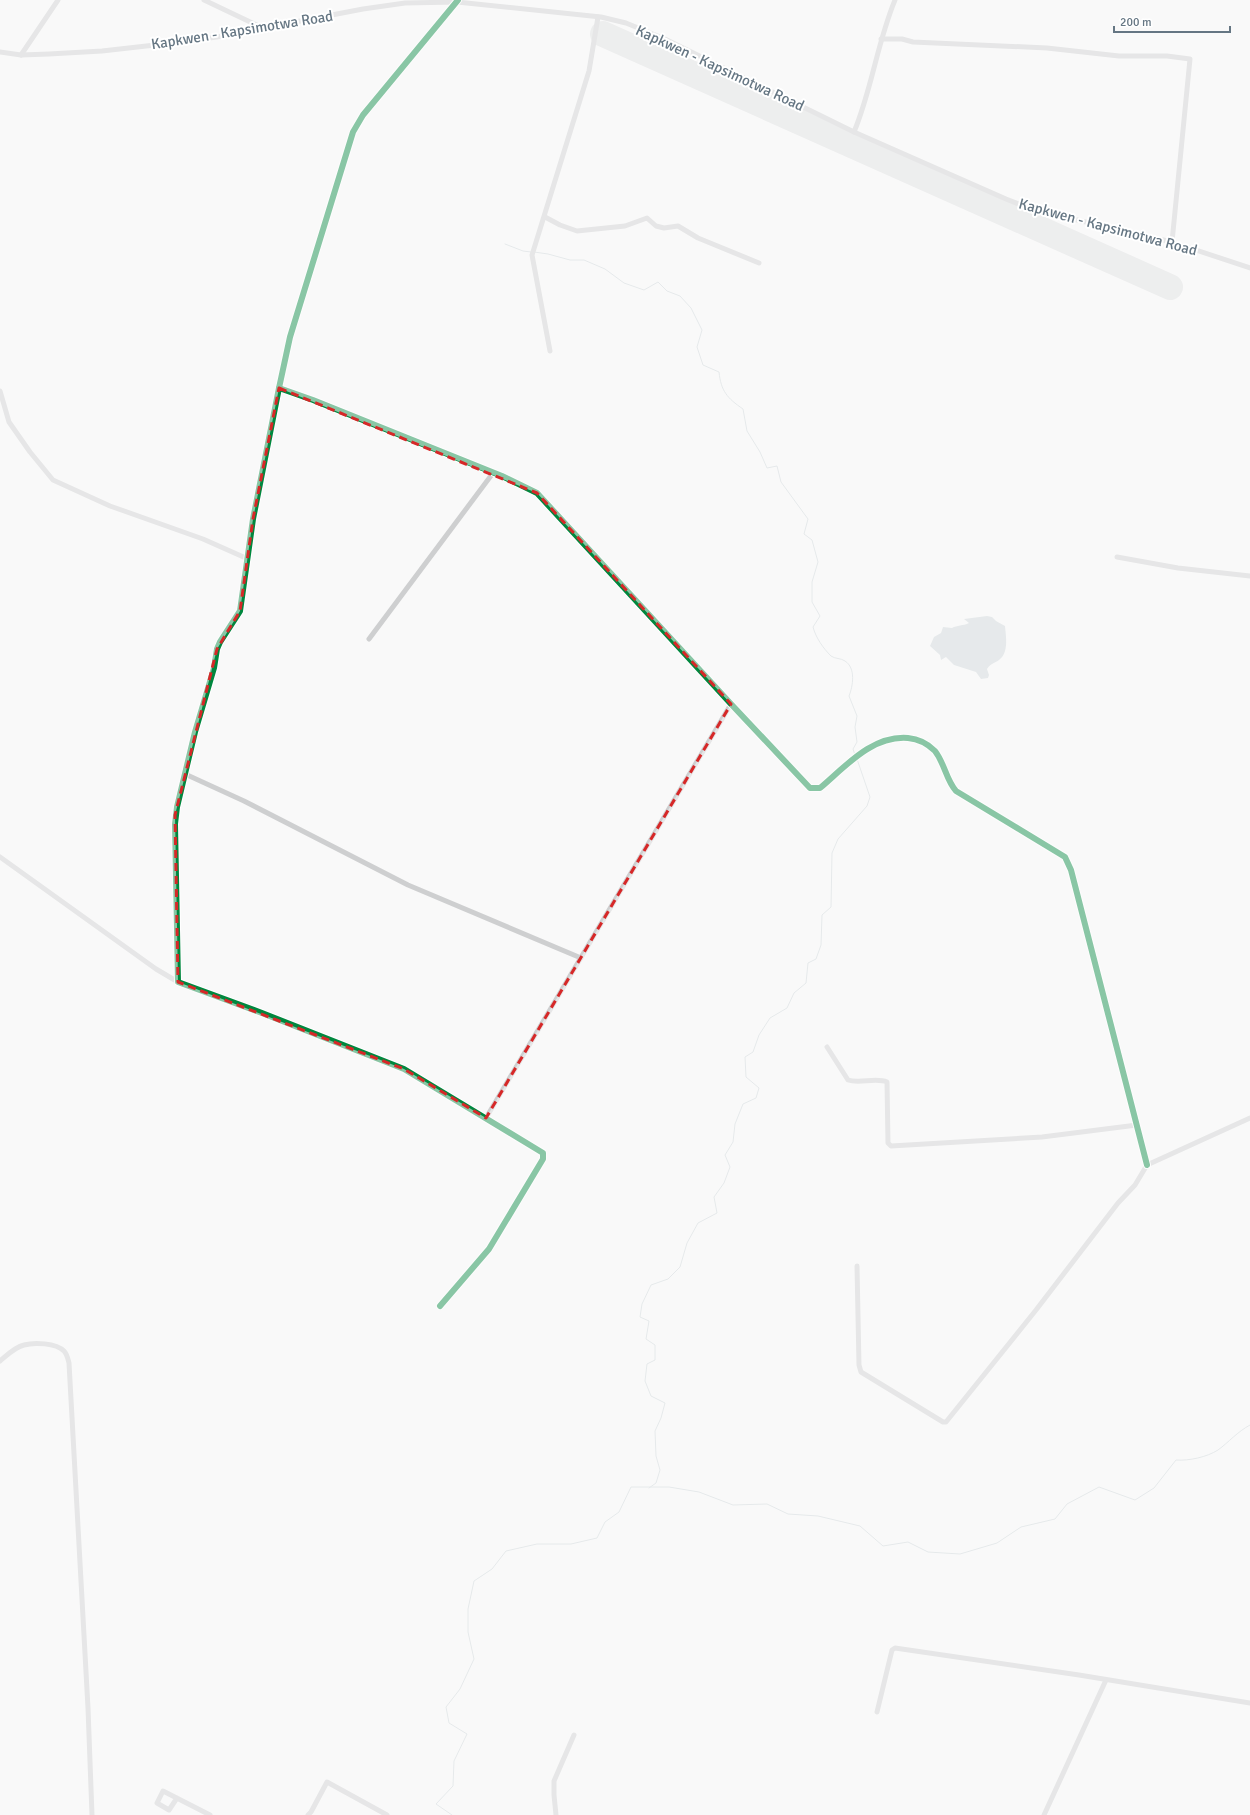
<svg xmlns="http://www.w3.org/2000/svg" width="1250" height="1815" viewBox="0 0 1250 1815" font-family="Signika,sans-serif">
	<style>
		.water { fill: #ced6d9 }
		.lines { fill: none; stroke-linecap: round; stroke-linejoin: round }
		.stream { stroke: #ced6d9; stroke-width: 1 }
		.runway { stroke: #dedfe0; stroke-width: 26 }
		.minor { stroke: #cecfd0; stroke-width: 5 }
		.cycleway-casing { stroke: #fff; stroke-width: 8 }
		.cycleway { stroke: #00873e; stroke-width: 6 }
		.marked { fill: none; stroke: #d62828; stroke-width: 3; stroke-dasharray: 8 5; stroke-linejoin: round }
		.labels { text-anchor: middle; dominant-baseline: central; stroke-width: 4; stroke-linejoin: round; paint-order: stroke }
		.street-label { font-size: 15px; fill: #657683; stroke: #fff }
	</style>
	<rect width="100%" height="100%" fill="#f9f9f9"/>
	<path class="water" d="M987,616l5,1 4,4 9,5c1,11 4,27 -6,34 -5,4 -7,2 -12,9l2,6 -1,3 -7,1 -5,-7 -22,-7 -8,-8 -5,3 -1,-5 -10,-9 4,-9 7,-4 2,-6 9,1c5,-3 11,-2 17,-5l-5,-4z"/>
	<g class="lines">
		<g class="stream">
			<path d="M505,244l18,7 8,1"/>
			<path d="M534,252l14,2 22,6h14l21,9 19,14 20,7 14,-8 9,9 13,5 11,12 11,22 -5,17 6,18 16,7c2,19 8,26 24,37l4,22 13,21 7,16 10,-2 4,16 27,37 -4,15 8,6 6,22 -6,20v20l8,14 -7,11c3,11 10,21 18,29 4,3 10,2 14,5 11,7 8,25 4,35l8,20 -2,11 2,15 -4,7 2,6"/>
			<path d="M649,1488l7,-5 4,-13 -4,-14 -1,-25 6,-13 4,-15 -14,-7 -6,-15 2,-17 8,-4v-15l-9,-6 3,-18 -9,-4 2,-13 9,-19 17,-6 12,-12 7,-24 11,-20 19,-10 -3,-16 10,-14 6,-16 -5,-12 8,-13 2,-18 8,-20 13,-6 3,-10 -13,-11 -1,-20 8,-5 6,-17 11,-17 17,-10 7,-15 12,-10 2,-20 8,-4 5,-14 1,-30 9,-8 1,-54 6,-14 29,-33 3,-9 -13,-38"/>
			<path d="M452,1815l-16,-11 17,-18 1,-25 13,-27 -18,-11 -3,-16 14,-18 14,-30 -6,-27v-23l6,-28 18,-12 14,-18 31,-7h34l26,-6 8,-16 14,-10 12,-25h38l30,5 34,13 34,-1 21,10 30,2 42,10 23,20 25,-4 20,10 32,2 37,-11 24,-16 34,-8 12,-15 32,-17 36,13 19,-12 22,-28c13,1 31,-3 42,-10 11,-8 19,-18 32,-25"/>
		</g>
		<path class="runway" d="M603,34l567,253"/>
		<g class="minor">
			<path d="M204,0l59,28"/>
			<path d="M881,39h21l11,3 134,6 72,8h48l23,3 -18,183"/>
			<path d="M0,52l21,3 28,-1 53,-3 62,-7 53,-7 146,-28 42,-6 52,-1 144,15 25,6 39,16 189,93 152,67 28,11 138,32 78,26"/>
			<path d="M21,55l37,-55"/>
			<path d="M854,132c18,-43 23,-89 41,-132"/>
			<path d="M545,217l15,8 17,6 48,-5 22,-8 9,8 8,2 14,-2 20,12 61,25"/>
			<path d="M550,351l-18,-96 57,-184 9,-54"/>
			<path d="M279,388l34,12 189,76 35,17 194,211 79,84h10c25,-21 52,-53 88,-50 11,1 19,5 27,13 10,13 11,29 21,40l109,66 6,13 76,295"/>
			<path d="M0,391l9,31 21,30 23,28 57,26 93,33 45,20"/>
			<path d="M1117,557l61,11 72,8"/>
			<path d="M369,639l124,-166"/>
			<path d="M185,774l59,27 164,84 173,73"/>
			<path d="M0,857l156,112 22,13"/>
			<path d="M827,1047l21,33c12,4 28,-3 39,2l1,61 3,3 151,-9 95,-12"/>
			<path d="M486,1118l245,-414"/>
			<path d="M857,1266l2,99 2,7 82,50h3l90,-112 82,-107 17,-18 12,-20 103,-47"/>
			<path d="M440,1306l49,-57 54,-90v-6l-139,-84 -142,-56 -84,-31 -3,-158 2,-17 18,-75 19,-64 3,-19 3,-7 20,-31 13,-92 26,-131 11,-51 63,-205 10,-17 95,-115"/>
			<path d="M0,1361c7,-6 15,-14 24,-16 10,-3 32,-2 40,6 3,3 4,8 5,12l19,345 4,107"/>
			<path d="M877,1712l15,-62 3,-2 184,27 171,28"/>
			<path d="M177,1798l-8,12 -12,-7 6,-12 47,24"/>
			<path d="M308,1815l3,-3 16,-30 60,33"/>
			<path d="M556,1815l-2,-20v-14l20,-46"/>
			<path d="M1044,1815l62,-135"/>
		</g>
		<defs>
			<g id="cycleway">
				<path d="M279,388l34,12 189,76 35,17 194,211 79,84h10c25,-21 52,-53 88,-50 11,1 19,5 27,13 10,13 11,29 21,40l109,66 6,13 76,295"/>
				<path d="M440,1306l49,-57 54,-90v-6l-139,-84 -142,-56 -84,-31 -3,-158 2,-17 18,-75 19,-64 3,-19 3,-7 20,-31 13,-92 26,-131 11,-51 63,-205 10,-17 95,-115"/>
			</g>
		</defs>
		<use href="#cycleway" class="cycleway-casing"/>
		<use href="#cycleway" class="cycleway"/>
	</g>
	<path d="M0 0H1250V1815H0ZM279,388l258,105 194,211 -245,414 -82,-49 -226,-87 -3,-167 42,-166 23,-38 13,-92z" fill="#f9f9f9" fill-opacity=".55" fill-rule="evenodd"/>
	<path class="marked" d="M279,388l258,105 194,211 -245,414 -82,-49 -226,-87 -3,-167 42,-166 23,-38 13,-92z"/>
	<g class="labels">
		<g class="street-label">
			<text transform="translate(242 30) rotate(-9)">Kapkwen - Kapsimotwa Road</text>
			<text transform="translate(720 68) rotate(25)">Kapkwen - Kapsimotwa Road</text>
			<text transform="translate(1108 227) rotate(15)">Kapkwen - Kapsimotwa Road</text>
		</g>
	</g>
	<path d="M1114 26v6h116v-6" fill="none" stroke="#657683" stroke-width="2"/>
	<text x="1120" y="26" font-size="12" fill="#657683" stroke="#ffffff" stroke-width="3" paint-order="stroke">200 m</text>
</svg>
